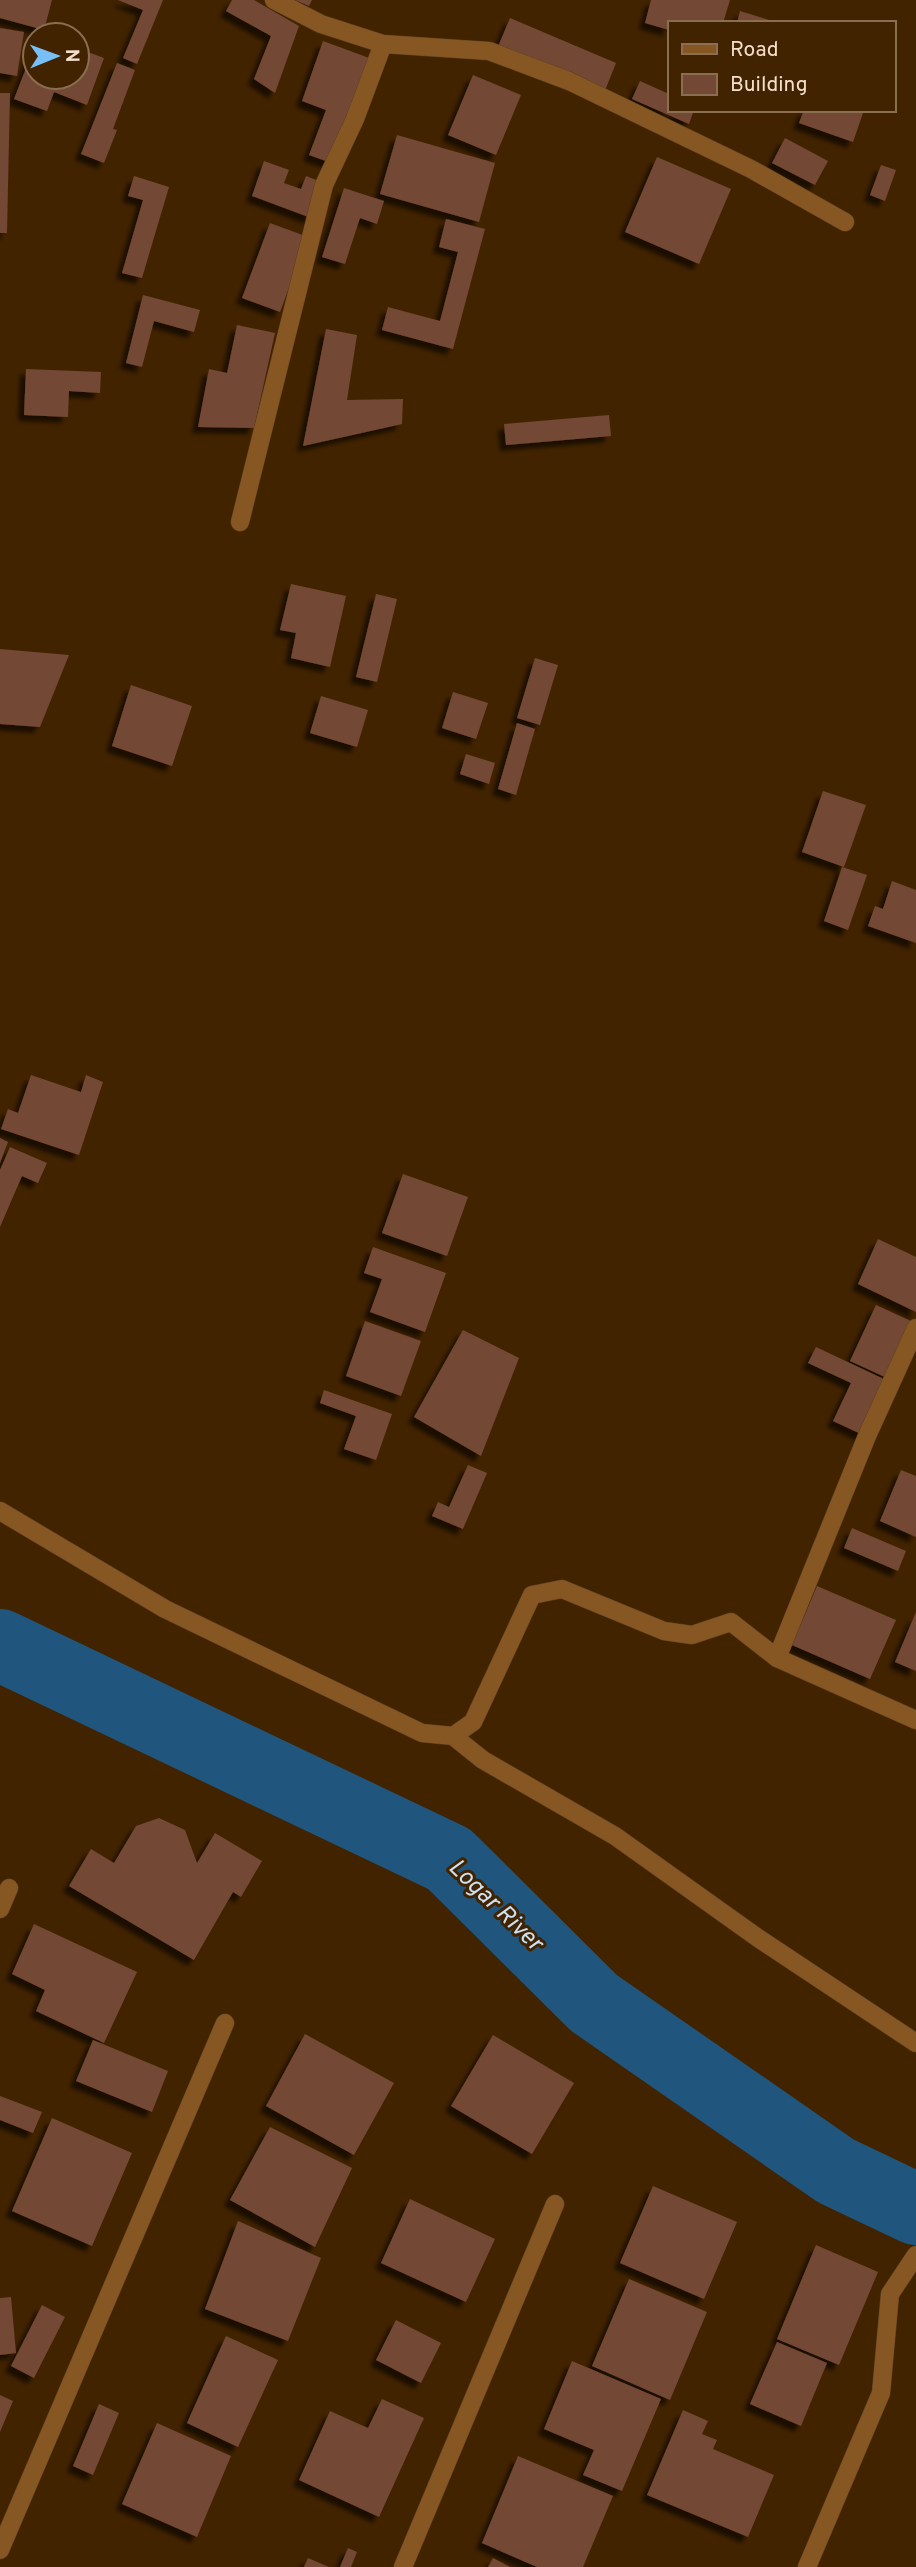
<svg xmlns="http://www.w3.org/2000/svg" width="916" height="2567" viewBox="0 0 916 2567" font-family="Overpass,sans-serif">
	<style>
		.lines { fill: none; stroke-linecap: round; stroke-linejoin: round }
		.river { stroke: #20567d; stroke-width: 72 }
		.building { fill: #734835; filter: url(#shadow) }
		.minor-casing { stroke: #5e4121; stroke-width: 19 }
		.minor { stroke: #865623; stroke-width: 18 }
		.labels { text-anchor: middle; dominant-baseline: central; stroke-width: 6; stroke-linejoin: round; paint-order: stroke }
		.water-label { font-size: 24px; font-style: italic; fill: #cce2f5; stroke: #422300 }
	</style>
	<defs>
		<filter id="shadow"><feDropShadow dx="-6" dy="6" stdDeviation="2" flood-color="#0009"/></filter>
	</defs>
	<rect width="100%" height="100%" fill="#422300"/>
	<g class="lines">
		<path class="river" d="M0,1645l449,214 145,144 242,168 80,38"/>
	</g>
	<g class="building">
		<path d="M0,0h52l-8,30 -44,-12z"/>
		<path d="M118,0h45l-26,64 -14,-6 20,-48z"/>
		<path d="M232,0h22l45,26 -24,67 -21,-14 17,-43 -45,-25z"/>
		<path d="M295,0h17l-3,6z"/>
		<path d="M651,0h79l-7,23h-54v7l-24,-7z"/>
		<path d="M740,11l36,11 -1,1h-38z"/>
		<path d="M510,18l106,45 -12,30 -107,-44z"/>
		<path d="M0,28l24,4 -7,44 -17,-3z"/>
		<path d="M323,41l49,18 -38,105 -25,-9 17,-45 -24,-9z"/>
		<path d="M35,45v32h42v-29l27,10 -17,47 -33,-13 -7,19 -33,-12z"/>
		<path d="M117,63l18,7 -22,59 4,1 -13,33 -23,-9z"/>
		<path d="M473,75l48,20 -25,60 -48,-20z"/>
		<path d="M640,81l29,13v16h25l-5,14 -57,-25z"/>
		<path d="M0,93h10l-3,140h-7z"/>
		<path d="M804,110h60l-11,32 -54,-19z"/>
		<path d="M397,135l98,28 -16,59 -99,-28z"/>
		<path d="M785,138l43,23 -13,24 -43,-22z"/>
		<path d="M657,157l74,32 -32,75 -74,-32z"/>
		<path d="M264,161l25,9 -5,13 17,6 5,-13 18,7 -13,35 -59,-22z"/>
		<path d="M881,165l15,5 -11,31 -15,-6z"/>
		<path d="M134,176l35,11 -27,91 -20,-5 21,-73 -15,-4z"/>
		<path d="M344,188l40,13 -7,23 -17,-6 -15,46 -23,-7z"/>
		<path d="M446,219l39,10 -32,120 -71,-19 6,-23 52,14 18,-69 -19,-5z"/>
		<path d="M270,223l38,14 -28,75 -38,-14z"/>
		<path d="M143,295l57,15 -6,22 -40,-11 -12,46 -16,-4z"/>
		<path d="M237,325l38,8 -21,95 -56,-1 11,-58 18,4z"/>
		<path d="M326,329l31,6 -10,65 56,-1 -1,25 -99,22z"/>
		<path d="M26,369l75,3 -1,21 -31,-2 -1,26 -44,-2z"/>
		<path d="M609,415l2,21 -105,9 -2,-21z"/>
		<path d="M291,584l55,12 -16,71 -39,-9 5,-25 -16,-3z"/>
		<path d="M376,594l21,5 -20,83 -21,-5z"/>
		<path d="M0,649l69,6 -29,72 -40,-3z"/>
		<path d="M535,658l23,7 -18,60 -23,-7z"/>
		<path d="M131,685l61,21 -20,60 -60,-20z"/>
		<path d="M453,692l35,11 -12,36 -34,-11z"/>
		<path d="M321,696l47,14 -11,37 -47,-14z"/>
		<path d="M517,723l18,6 -19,66 -18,-6z"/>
		<path d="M466,754l29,9 -6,21 -29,-10z"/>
		<path d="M823,791l43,14 -22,62 -42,-15z"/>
		<path d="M842,867l25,8 -19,55 -24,-9z"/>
		<path d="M892,881l24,9v53l-48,-17 7,-20 8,3z"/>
		<path d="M31,1075l50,17 5,-17 17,7 -24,73 -78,-26 7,-20 10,4z"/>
		<path d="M0,1138l8,4 -8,21z"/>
		<path d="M10,1147l37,16 -9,20 -16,-7 -22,51v-57z"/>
		<path d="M403,1174l65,23 -21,59 -65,-23z"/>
		<path d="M878,1239l38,18v55l-58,-28z"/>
		<path d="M373,1247l73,26 -21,59 -55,-20 12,-33 -18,-6z"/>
		<path d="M876,1305l37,17 -26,56 -37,-17z"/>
		<path d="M365,1321l56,20 -20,55 -55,-20z"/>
		<path d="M463,1330l56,28 -38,98 -67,-39z"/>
		<path d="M816,1347l72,34 -25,54 -30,-14 18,-38 -43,-20z"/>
		<path d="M324,1390l68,24 -16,46 -32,-11 12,-33 -36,-13z"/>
		<path d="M468,1465l19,8 -24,56 -31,-13 6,-14 11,5z"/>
		<path d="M901,1470l15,6v61l-36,-16z"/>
		<path d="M852,1528l54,23 -8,20 -54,-23z"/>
		<path d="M817,1586l79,34 -26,59 -78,-34z"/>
		<path d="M916,1612v59l-21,-9z"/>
		<path d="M159,1818l26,12 12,33 18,-30 47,28 -21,36 -8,-5 -39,68 -125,-74 22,-37 23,14 22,-37z"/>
		<path d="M34,1924l103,48 -33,71 -68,-32 9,-21 -33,-16z"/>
		<path d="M305,2034l89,49 -40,72 -88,-49z"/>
		<path d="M493,2035l81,48 -42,71 -81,-48z"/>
		<path d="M93,2040l75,31 -16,41 -76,-31z"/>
		<path d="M0,2096l42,16 -9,21 -33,-13z"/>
		<path d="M52,2118l80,35 -40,93 -80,-35z"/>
		<path d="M270,2127l82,41 -37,79 -85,-47z"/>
		<path d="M653,2186l84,36 -33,77 -84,-36z"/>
		<path d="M410,2199l85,40 -29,63 -85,-39z"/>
		<path d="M238,2221l83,37 -33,83 -83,-32z"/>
		<path d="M816,2245l62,27 -39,93 -62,-26z"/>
		<path d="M629,2279l78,33 -37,88 -78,-34z"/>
		<path d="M11,2297l5,56 -16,2v-57z"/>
		<path d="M42,2305l23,12 -31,61 -23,-12z"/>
		<path d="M396,2320l45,23 -20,40 -45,-23z"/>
		<path d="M226,2336l52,24 -40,87 -51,-24z"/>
		<path d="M777,2342l50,21 -26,63 -51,-22z"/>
		<path d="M572,2361l89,38 -39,92 -39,-16 11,-25 -50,-21z"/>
		<path d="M0,2395l13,6 -13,31z"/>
		<path d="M382,2399l42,19 -45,99 -80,-37 31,-69 38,17z"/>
		<path d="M99,2404l20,9 -26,62 -20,-9z"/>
		<path d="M683,2410l25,11 -6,13 15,6 -4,9 61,26 -26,62 -101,-42z"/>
		<path d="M157,2423l74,33 -34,81 -75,-33z"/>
		<path d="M518,2456l95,40 -30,71h-46l-55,-24z"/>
		<path d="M348,2548l9,4 -6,15h-11z"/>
		<path d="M308,2558l21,9h-25z"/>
		<path d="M493,2558l17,9h-22z"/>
	</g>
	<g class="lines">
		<defs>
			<g id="minor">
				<path d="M274,0l47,24 62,20 106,7 80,30 182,88 94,53"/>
				<path d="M240,522l84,-337 31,-66 28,-75"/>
				<path d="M0,1511l165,98 257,124 31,3 30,24 132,76 143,102 158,105"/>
				<path d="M777,1658l90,-222 49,-108"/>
				<path d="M453,1736l20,-14 59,-127 30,-6 102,42 28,4 39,-13 46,36 139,62"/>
				<path d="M0,1909l9,-21"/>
				<path d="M0,2550l225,-527"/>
				<path d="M403,2567l152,-363"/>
				<path d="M807,2567l74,-174 9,-99 26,-39"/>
			</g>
		</defs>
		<use href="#minor" class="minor-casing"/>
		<use href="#minor" class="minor"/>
	</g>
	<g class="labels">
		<g class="water-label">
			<text transform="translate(495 1906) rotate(44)">Logar River</text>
		</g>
	</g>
	<rect x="668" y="21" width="228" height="91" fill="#422300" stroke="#896e52" stroke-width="2"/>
	<rect x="682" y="44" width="35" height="10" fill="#865623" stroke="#896e52" stroke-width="2"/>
	<text x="730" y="56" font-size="21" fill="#f4dfcd">Road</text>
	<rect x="682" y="74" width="35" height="21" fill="#734835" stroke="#896e52" stroke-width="2"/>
	<text x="730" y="91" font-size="21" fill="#f4dfcd">Building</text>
	<g transform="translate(56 56) rotate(89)"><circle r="33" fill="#422300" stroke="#896e52" stroke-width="2"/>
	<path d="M0-5L12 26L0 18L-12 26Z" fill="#78bff7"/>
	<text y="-10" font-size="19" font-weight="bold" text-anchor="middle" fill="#f4dfcd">N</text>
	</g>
</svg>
